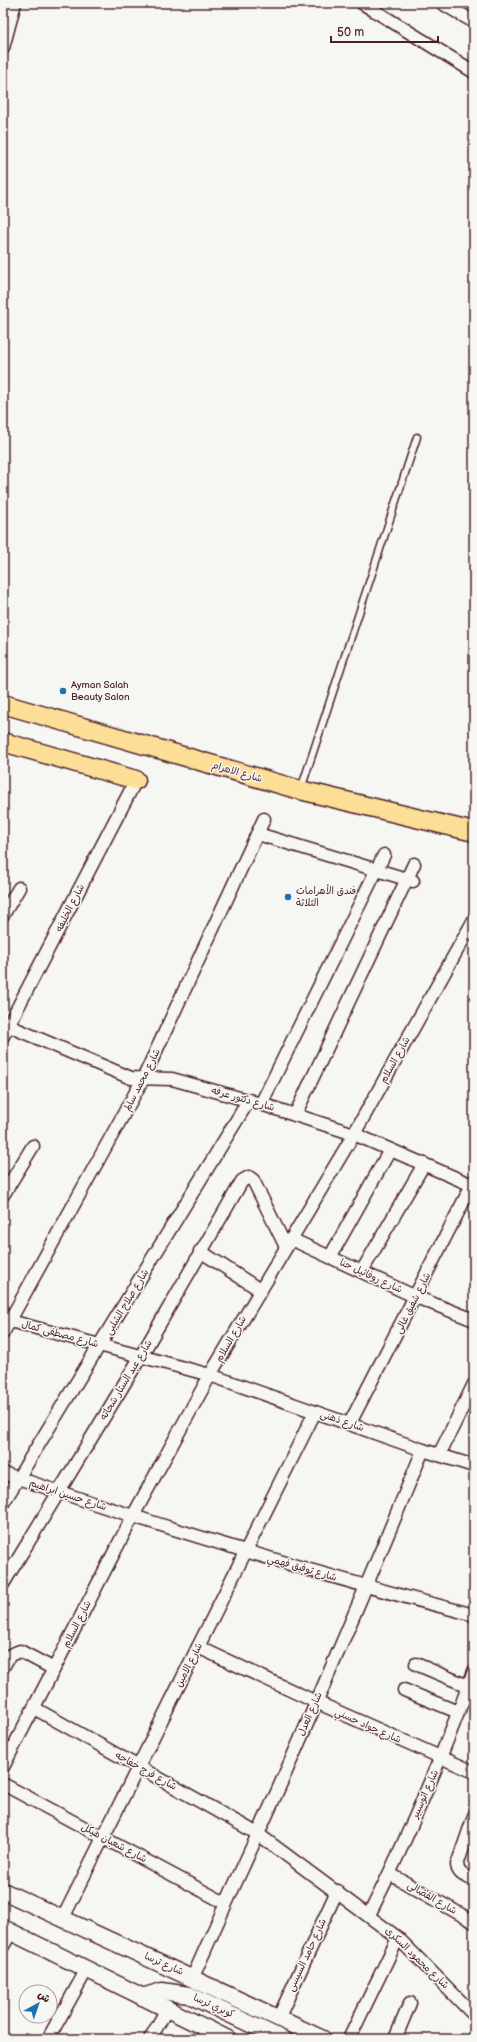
<svg xmlns="http://www.w3.org/2000/svg" width="477" height="2042" viewBox="0 0 477 2042" font-family="'Balsamiq Sans','Playpen Sans Arabic',sans-serif">
	<style>
		.lines { fill: none; stroke-linecap: round; stroke-linejoin: round }
		.lane-casing { stroke: #4a1f2b; stroke-width: 9 }
		.street-casing { stroke: #4a1f2b; stroke-width: 15 }
		.secondary-casing { stroke: #4a1f2b; stroke-width: 19 }
		.primary-casing { stroke: #4a1f2b; stroke-width: 21 }
		.lane { stroke: #f6f6f2; stroke-width: 6 }
		.street { stroke: #f6f6f2; stroke-width: 12 }
		.secondary { stroke: #f6f6f2; stroke-width: 16 }
		.primary { stroke: #fcde96; stroke-width: 18 }
		.poi-dot { fill: #1f6fb2; stroke: #f6f6f2; stroke-width: 1.5 }
		.labels { text-anchor: middle; dominant-baseline: central; stroke-width: 3; stroke-linejoin: round; paint-order: stroke }
		.poi-label { font-size: 10px; fill: #4a1f2b; stroke: #f6f6f2; text-anchor: start }
		.street-label { font-size: 10px; fill: #4a1f2b; stroke: #f6f6f2 }
	</style>
	<rect width="100%" height="100%" fill="#f6f6f2"/>
	<filter id="ink" filterUnits="userSpaceOnUse"><feTurbulence type="fractalNoise" baseFrequency=".025" numOctaves="2"/><feDisplacementMap in="SourceGraphic" scale="8" xChannelSelector="R" yChannelSelector="G"/><feConvolveMatrix kernelMatrix="1 2 1 2 8 2 1 2 1" color-interpolation-filters="sRGB"/></filter>
	<g filter="url(#ink)">
		<g class="lines">
			<defs>
				<path id="lane" d="M301,789l116,-352"/>
				<g id="street">
					<path d="M362,3l112,69"/>
					<path d="M442,3l32,19"/>
					<path d="M3,48l12,-45"/>
					<path d="M258,834l155,47"/>
					<path d="M3,915l16,-27"/>
					<path d="M9,1026l122,52 41,1 89,25 93,30 120,52"/>
					<path d="M3,1036l133,-256"/>
					<path d="M261,1104l123,-249"/>
					<path d="M295,1115l119,-251"/>
					<path d="M3,1195l30,-49"/>
					<path d="M291,1239l125,58 58,23"/>
					<path d="M200,1251l60,39"/>
					<path d="M330,1257l60,-107"/>
					<path d="M362,1271l62,-107"/>
					<path d="M3,1319l207,56 213,75 51,16"/>
					<path d="M3,1333l140,-254 121,-260"/>
					<path d="M350,1423l124,-242"/>
					<path d="M439,1455l35,-71"/>
					<path d="M3,1473c155,53 312,101 471,142"/>
					<path d="M3,1503l246,-403"/>
					<path d="M3,1584l138,-228 101,-175 7,-4 4,3 33,67"/>
					<path d="M198,1647l118,55 158,70"/>
					<path d="M416,1664l52,22"/>
					<path d="M3,1667l7,-12 10,-4 34,18"/>
					<path d="M404,1690l54,22"/>
					<path d="M34,1708l224,126 140,104 76,77"/>
					<path d="M3,1767l130,-251 77,-141 144,-241 120,-214"/>
					<path d="M3,1784l222,119"/>
					<path d="M474,1816l-17,49c1,10 9,11 17,15"/>
					<path d="M390,1874l84,48"/>
					<path d="M369,1915c40,-79 74,-161 105,-244"/>
					<path d="M63,1918l252,-506"/>
					<path d="M3,1946l8,-14"/>
					<path d="M193,1977c21,-48 43,-95 65,-143 58,-127 112,-256 165,-384"/>
					<path d="M278,2019l59,-128"/>
					<path d="M48,2039l39,-70"/>
					<path d="M150,2039l17,-30"/>
					<path d="M349,2039l49,-101"/>
					<path d="M395,2039l15,-36"/>
				</g>
				<g id="secondary">
					<path d="M3,1891l320,148"/>
					<path d="M3,1928l225,111"/>
					<path d="M142,1997l20,-6 27,4 93,44"/>
				</g>
				<g id="primary">
					<path d="M3,704l297,86 174,42"/>
					<path d="M3,742l133,38"/>
				</g>
			</defs>
			<use href="#lane" class="lane-casing"/>
			<use href="#street" class="street-casing"/>
			<use href="#secondary" class="secondary-casing"/>
			<use href="#primary" class="primary-casing"/>
			<use href="#lane" class="lane"/>
			<use href="#street" class="street"/>
			<use href="#secondary" class="secondary"/>
			<use href="#primary" class="primary"/>
		</g>
	</g>
	<g class="poi-dot">
		<circle cx="63" cy="691" r="4"/>
		<circle cx="288" cy="897" r="4"/>
	</g>
	<g class="labels">
		<g class="poi-label">
			<text x="71" y="685">Ayman Salah<tspan x="71" dy="12">Beauty Salon</tspan></text>
			<text x="296" y="891">فندق الأهرامات<tspan x="296" dy="12">الثلاثة</tspan></text>
		</g>
		<g class="street-label">
			<text transform="translate(237 772) rotate(16)">شارع الاهرام</text>
			<text transform="translate(70 908) rotate(-63)">شارع الخليفه</text>
			<text transform="translate(395 1060) rotate(-61)">شارع السلام</text>
			<text transform="translate(142 1080) rotate(-63)">شارع محمد سالم</text>
			<text transform="translate(243 1099) rotate(16)">شارع دكتور عرفه</text>
			<text transform="translate(371 1276) rotate(25)">شارع روفائيل حنا</text>
			<text transform="translate(127 1302) rotate(-59)">شارع صلاح الشلبى</text>
			<text transform="translate(413 1303) rotate(-63)">شارع شفيق غالى</text>
			<text transform="translate(60 1334) rotate(15)">شارع مصطفى كمال</text>
			<text transform="translate(231 1339) rotate(-60)">شارع السلام</text>
			<text transform="translate(126 1380) rotate(-59)">شارع عبد الستار شحاته</text>
			<text transform="translate(342 1421) rotate(19)">شارع ذهنى</text>
			<text transform="translate(68 1495) rotate(18)">شارع حسين ابراهيم</text>
			<text transform="translate(302 1568) rotate(16)">شارع توفيق فهمي</text>
			<text transform="translate(77 1624) rotate(-63)">شارع السلام</text>
			<text transform="translate(189 1665) rotate(-63)">شارع الامين</text>
			<text transform="translate(310 1714) rotate(-66)">شارع العدل</text>
			<text transform="translate(368 1726) rotate(24)">شارع جواد حسني</text>
			<text transform="translate(146 1771) rotate(29)">شارع فرج خفاجه</text>
			<text transform="translate(425 1794) rotate(-66)">شارع اتوسبير</text>
			<text transform="translate(114 1843) rotate(28)">شارع شعبان هيكل</text>
			<text transform="translate(432 1898) rotate(30)">شارع القضالى</text>
			<text transform="translate(307 1955) rotate(-65)">شارع حامد السيسى</text>
			<text transform="translate(417 1958) rotate(44)">شارع محمود السكرى</text>
			<text transform="translate(164 1964) rotate(24)">شارع ترسا</text>
			<text transform="translate(214 2006) rotate(24)">كوبري ترسا</text>
		</g>
	</g>
	<rect width="477" height="2042" fill="none" stroke="#f6f6f2" stroke-width="16"/>
	<rect x="8" y="8" width="461" height="2026" fill="none" stroke="#4a1f2b" stroke-width="1.5" filter="url(#ink)"/>
	<g transform="translate(38 2004) rotate(40)"><circle r="19" fill="#f6f6f2" stroke="#b1a0a2"/>
	<path d="M0-3L7 15L0 10L-7 15Z" fill="#1f6fb2"/>
	<text y="-6" font-size="11" font-weight="bold" text-anchor="middle" fill="#4a1f2b">ش</text>
	</g>
	<path d="M331 36v6h107v-6" fill="none" stroke="#4a1f2b" stroke-width="2"/>
	<text x="337" y="36" font-size="12" fill="#4a1f2b" stroke="#f6f6f2" stroke-width="3" paint-order="stroke">50 m</text>
</svg>
